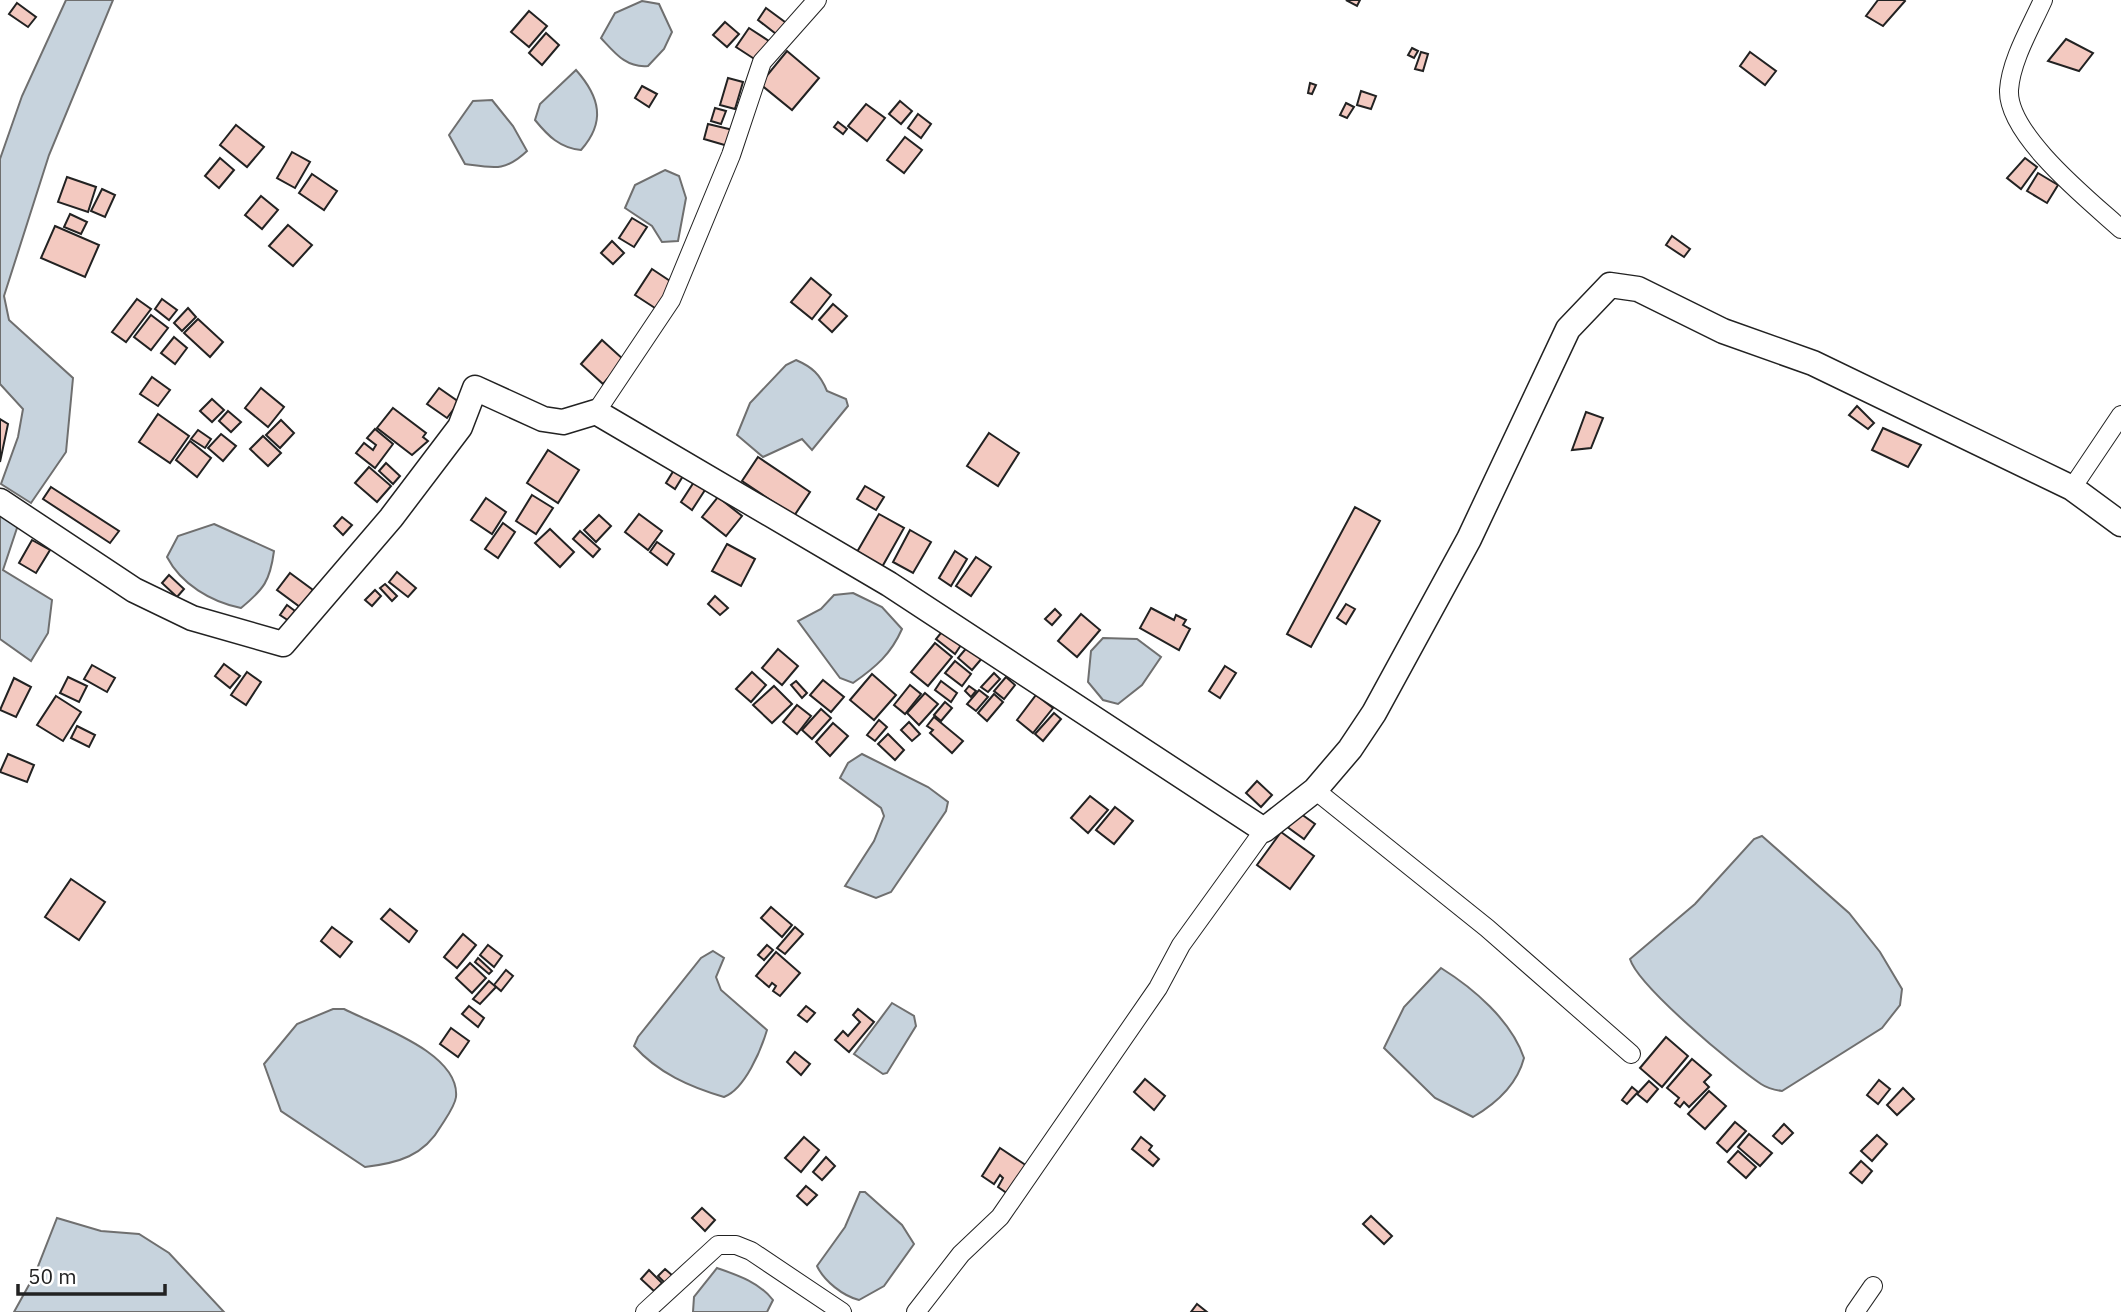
<svg xmlns="http://www.w3.org/2000/svg" width="2121" height="1312" viewBox="0 0 2121 1312" font-family="'IBM Plex Sans',sans-serif">
	<style>
		.water { fill: #c7d3dd; stroke: #6f6f6f; stroke-width: 2 }
		.building { fill: #f3c9c0; stroke: #222; stroke-width: 2 }
		.lines { fill: none; stroke-linecap: round; stroke-linejoin: round }
		.street-casing { stroke: #222; stroke-width: 20 }
		.secondary-casing { stroke: #222; stroke-width: 27 }
		.street { stroke: #fff; stroke-width: 18 }
		.secondary { stroke: #fff; stroke-width: 24 }
	</style>
	<rect width="100%" height="100%" fill="#fff"/>
	<g class="water">
		<path d="M66,0h47l-64,155 -45,141 5,24 64,58 -7,74 -35,51 -30,-19 17,-47 5,-28 -23,-25v-225l22,-63z"/>
		<path d="M642,1l17,3 13,28 -8,17 -16,17c-22,2 -33,-13 -47,-28l14,-25z"/>
		<path d="M576,70c24,27 30,52 5,80 -21,-2 -33,-14 -46,-30l5,-16z"/>
		<path d="M492,100l21,26 14,25c-22,21 -33,17 -62,13l-16,-29 24,-34z"/>
		<path d="M665,170l14,6 7,22 -8,43 -16,1 -10,-16 -27,-18 10,-23z"/>
		<path d="M796,360c16,7 24,14 31,31l19,8 2,7 -36,44 -10,-11 -39,18 -26,-22 13,-32 36,-38z"/>
		<path d="M0,512l19,10 -16,48 49,30 -4,33 -17,28 -31,-22z"/>
		<path d="M214,524l60,27c-4,30 -10,38 -33,57 -30,-6 -60,-24 -74,-51l11,-21z"/>
		<path d="M853,593l29,14 20,22c-11,25 -26,38 -49,54l-13,-5 -42,-57 23,-12 13,-14z"/>
		<path d="M1103,638l34,1 24,18 -19,28 -24,19 -15,-4 -15,-18 3,-31z"/>
		<path d="M862,754l66,33 20,15 -2,9 -55,81 -15,6 -31,-12 29,-45 10,-25 -3,-8 -41,-30 8,-15z"/>
		<path d="M1762,836l87,77 31,39 22,37 -2,16 -18,23 -100,63c-8,-1 -15,-3 -21,-7 -26,-17 -123,-98 -131,-125l65,-55 59,-65z"/>
		<path d="M713,951l11,7 -8,19 5,13 46,40c-6,20 -22,59 -43,67 -34,-10 -66,-24 -90,-51l4,-9 63,-79z"/>
		<path d="M1441,968c32,20 70,52 83,90 -7,27 -27,45 -51,59l-38,-19 -51,-50 20,-41z"/>
		<path d="M892,1003l22,13 2,10 -29,47 -4,1 -29,-20z"/>
		<path d="M333,1009h11c33,17 116,44 112,88 -1,9 -10,21 -15,29 -17,30 -43,37 -76,41l-84,-56 -17,-47 33,-40z"/>
		<path d="M860,1192h5l37,33 12,19 -30,42 -25,14c-16,-4 -35,-19 -42,-34l28,-39z"/>
		<path d="M57,1218l44,13 38,3 30,19 55,59h-210l21,-38z"/>
		<path d="M717,1268c20,7 42,14 56,32l-6,12h-74l1,-15z"/>
	</g>
	<g class="building">
		<path d="M1346,0h14l-3,6z"/>
		<path d="M1878,0h26l1,1 -22,25 -17,-10z"/>
		<path d="M17,3l19,14 -8,10 -19,-13z"/>
		<path d="M766,8l23,17 -9,12 -22,-17z"/>
		<path d="M529,11l18,15 -18,21 -18,-15z"/>
		<path d="M725,22l14,12 -12,13 -14,-12z"/>
		<path d="M749,28l23,15 -13,19 -23,-15z"/>
		<path d="M546,33l13,12 -17,20 -13,-12z"/>
		<path d="M2066,39l27,14 -14,18 -31,-10z"/>
		<path d="M1412,48l6,3 -4,7 -6,-3z"/>
		<path d="M787,51l32,27 -27,32 -32,-26z"/>
		<path d="M1421,52l7,2 -5,17 -8,-2z"/>
		<path d="M1750,52l26,19 -11,14 -25,-19z"/>
		<path d="M728,78l15,4 -8,27 -15,-4z"/>
		<path d="M1310,83l6,2 -4,9 -4,-1z"/>
		<path d="M642,86l15,8 -8,13 -14,-9z"/>
		<path d="M1361,91l15,5 -5,13 -14,-4z"/>
		<path d="M900,101l12,10 -11,13 -12,-10z"/>
		<path d="M1346,103l8,4 -7,11 -7,-3z"/>
		<path d="M866,104l19,14 -18,23 -19,-15z"/>
		<path d="M715,108l11,3 -5,13 -10,-3z"/>
		<path d="M918,114l13,10 -10,14 -13,-10z"/>
		<path d="M838,122l9,7 -4,5 -9,-7z"/>
		<path d="M708,124l25,6 -5,16 -24,-7z"/>
		<path d="M236,125l28,22 -17,20 -27,-22z"/>
		<path d="M905,137l17,13 -18,23 -17,-13z"/>
		<path d="M292,152l18,10 -15,26 -18,-10z"/>
		<path d="M220,158l14,12 -15,18 -14,-12z"/>
		<path d="M2025,158l12,9 -16,22 -14,-11z"/>
		<path d="M2038,173l20,12 -11,18 -20,-12z"/>
		<path d="M312,174l25,17 -13,19 -25,-17z"/>
		<path d="M67,177l29,10 -8,25 -30,-10z"/>
		<path d="M102,189l13,6 -10,22 -14,-6z"/>
		<path d="M261,196l17,14 -16,19 -17,-14z"/>
		<path d="M70,214l17,8 -6,12 -17,-7z"/>
		<path d="M632,218l15,9 -13,20 -15,-9z"/>
		<path d="M288,225l24,20 -19,21 -24,-20z"/>
		<path d="M55,226l44,19 -14,32 -44,-19z"/>
		<path d="M1672,236l18,13 -6,8 -18,-12z"/>
		<path d="M612,241l12,12 -11,11 -12,-11z"/>
		<path d="M652,269l24,16 -18,25 -23,-15z"/>
		<path d="M811,278l20,17 -19,24 -21,-17z"/>
		<path d="M137,299l14,10 -25,33 -14,-10z"/>
		<path d="M162,299l15,11 -8,10 -14,-11z"/>
		<path d="M833,304l14,12 -15,16 -13,-12z"/>
		<path d="M188,308l8,9 -14,14 -8,-8z"/>
		<path d="M151,315l17,13 -17,22 -17,-13z"/>
		<path d="M198,319l25,23 -13,15 -26,-24z"/>
		<path d="M174,337l13,11 -12,16 -14,-11z"/>
		<path d="M602,340l22,20 -21,24 -22,-20z"/>
		<path d="M152,377l18,13 -12,16 -18,-12z"/>
		<path d="M261,388l23,19 -16,20 -23,-19z"/>
		<path d="M439,388l20,14 -12,16 -20,-14z"/>
		<path d="M212,399l12,11 -12,12 -12,-11z"/>
		<path d="M1857,406l17,17 -6,6 -19,-14z"/>
		<path d="M393,408l33,25 -3,4 5,4 -16,14 -35,-27z"/>
		<path d="M228,411l13,11 -10,10 -12,-11z"/>
		<path d="M1586,412l17,6 -12,30 -19,2z"/>
		<path d="M158,414l31,22 -19,27 -31,-21z"/>
		<path d="M0,419l8,5 -8,38z"/>
		<path d="M281,420l13,13 -14,15 -14,-13z"/>
		<path d="M1883,428l38,17 -13,22 -36,-17z"/>
		<path d="M375,429l18,15 -18,24 -19,-15 8,-10 9,7 3,-5 -9,-7z"/>
		<path d="M198,430l13,9 -6,9 -14,-9z"/>
		<path d="M989,433l30,20 -21,33 -31,-20z"/>
		<path d="M221,434l15,12 -13,15 -15,-13z"/>
		<path d="M263,436l18,17 -13,13 -18,-17z"/>
		<path d="M190,441l21,17 -14,19 -21,-17z"/>
		<path d="M548,450l31,20 -21,33 -31,-20z"/>
		<path d="M758,457l52,35 -16,24 -52,-35z"/>
		<path d="M386,463l14,13 -7,8 -14,-13z"/>
		<path d="M369,467l22,19 -14,16 -22,-19z"/>
		<path d="M674,470l9,6 -8,13 -9,-6z"/>
		<path d="M694,482l11,8 -13,20 -11,-8z"/>
		<path d="M865,486l19,11 -8,13 -19,-11z"/>
		<path d="M51,487l68,44 -9,12 -67,-44z"/>
		<path d="M532,495l21,13 -17,26 -20,-13z"/>
		<path d="M718,497l24,19 -16,20 -24,-19z"/>
		<path d="M486,498l20,14 -14,22 -21,-14z"/>
		<path d="M1355,507l25,14 -69,126 -24,-13z"/>
		<path d="M639,514l23,17 -14,19 -23,-18z"/>
		<path d="M879,514l25,14 -22,39 -25,-15z"/>
		<path d="M599,515l12,11 -15,16 -12,-12z"/>
		<path d="M342,517l10,8 -9,10 -9,-9z"/>
		<path d="M503,523l12,9 -17,26 -13,-9z"/>
		<path d="M550,529l24,23 -14,15 -25,-24z"/>
		<path d="M910,530l21,12 -18,31 -20,-11z"/>
		<path d="M580,531l20,18 -7,8 -20,-18z"/>
		<path d="M32,540l18,10 -14,23 -17,-10z"/>
		<path d="M657,542l17,12 -7,11 -17,-13z"/>
		<path d="M727,544l28,15 -14,27 -29,-15z"/>
		<path d="M955,551l12,8 -16,27 -12,-8z"/>
		<path d="M976,557l15,10 -20,29 -15,-10z"/>
		<path d="M397,572l19,16 -8,9 -19,-15z"/>
		<path d="M290,573l23,17 -13,17 -23,-17z"/>
		<path d="M169,575l15,14 -7,8 -15,-14z"/>
		<path d="M385,584l12,12 -5,5 -12,-13z"/>
		<path d="M375,590l6,6 -9,10 -7,-6z"/>
		<path d="M715,596l13,12 -8,7 -12,-11z"/>
		<path d="M1346,604l9,5 -9,15 -9,-6z"/>
		<path d="M287,605l12,9 -7,9 -12,-8z"/>
		<path d="M1151,608l23,12 2,-5 10,5 -3,5 7,4 -11,21 -39,-22z"/>
		<path d="M1055,609l6,6 -9,10 -7,-6z"/>
		<path d="M1081,614l19,16 -23,27 -19,-16z"/>
		<path d="M945,628l18,14 -8,12 -19,-15z"/>
		<path d="M935,643l17,14 -24,29 -17,-14z"/>
		<path d="M969,645l14,12 -11,13 -14,-12z"/>
		<path d="M778,649l20,17 -16,19 -20,-17z"/>
		<path d="M955,661l16,13 -9,12 -17,-13z"/>
		<path d="M224,664l16,12 -10,12 -15,-12z"/>
		<path d="M92,665l23,13 -8,14 -23,-13z"/>
		<path d="M1225,666l11,7 -16,25 -11,-7z"/>
		<path d="M247,672l14,10 -15,23 -15,-10z"/>
		<path d="M752,672l14,13 -15,17 -15,-13z"/>
		<path d="M994,673l6,6 -12,13 -7,-5z"/>
		<path d="M872,674l24,21 -22,25 -24,-20z"/>
		<path d="M68,677l19,9 -8,16 -19,-9z"/>
		<path d="M1006,677l9,8 -11,14 -10,-8z"/>
		<path d="M14,678l17,9 -15,30 -16,-7z"/>
		<path d="M823,680l21,17 -13,15 -21,-17z"/>
		<path d="M796,681l11,12 -5,5 -11,-13z"/>
		<path d="M941,681l16,12 -6,9 -16,-12z"/>
		<path d="M910,685l11,9 -16,20 -11,-9z"/>
		<path d="M774,686l18,18 -20,19 -19,-18z"/>
		<path d="M969,686l7,5 -5,6 -6,-6z"/>
		<path d="M979,690l9,7 -12,14 -9,-7z"/>
		<path d="M925,693l13,11 -19,21 -12,-12z"/>
		<path d="M994,694l9,8 -16,19 -9,-8z"/>
		<path d="M1036,695l17,13 -20,25 -16,-13z"/>
		<path d="M56,696l25,16 -18,29 -26,-16z"/>
		<path d="M945,702l7,6 -11,13 -7,-6z"/>
		<path d="M797,705l14,11 -14,18 -14,-12z"/>
		<path d="M821,709l10,9 -19,21 -10,-9z"/>
		<path d="M1054,713l7,6 -18,22 -8,-7z"/>
		<path d="M934,717l29,24 -11,12 -22,-20 3,-3 -6,-4z"/>
		<path d="M879,720l8,7 -12,14 -8,-6z"/>
		<path d="M909,722l11,12 -8,7 -11,-11z"/>
		<path d="M833,723l15,13 -18,20 -14,-14z"/>
		<path d="M77,726l18,9 -6,12 -18,-9z"/>
		<path d="M888,734l16,16 -9,10 -17,-16z"/>
		<path d="M8,754l26,11 -7,17 -27,-10z"/>
		<path d="M1257,781l15,14 -11,12 -15,-14z"/>
		<path d="M1090,796l18,14 -20,23 -17,-15z"/>
		<path d="M1115,807l18,14 -19,23 -18,-14z"/>
		<path d="M1297,811l18,13 -11,15 -18,-13z"/>
		<path d="M1281,832l33,24 -24,33 -33,-24z"/>
		<path d="M71,879l34,23 -26,38 -34,-23z"/>
		<path d="M771,907l21,18 -10,12 -21,-19z"/>
		<path d="M390,909l27,22 -8,11 -28,-23z"/>
		<path d="M332,927l20,15 -12,15 -19,-16z"/>
		<path d="M795,927l8,7 -18,20 -8,-6z"/>
		<path d="M463,934l13,11 -19,23 -13,-11z"/>
		<path d="M488,945l14,11 -8,11 -14,-12z"/>
		<path d="M767,945l6,5 -9,10 -6,-5z"/>
		<path d="M776,952l24,21 -20,23 -7,-5 3,-5 -4,-3 -3,4 -13,-11z"/>
		<path d="M478,958l14,13 -3,3 -14,-12z"/>
		<path d="M470,963l16,15 -14,15 -16,-15z"/>
		<path d="M506,970l7,6 -12,15 -7,-6z"/>
		<path d="M489,981l7,6 -16,17 -7,-5z"/>
		<path d="M469,1006l15,12 -6,9 -16,-13z"/>
		<path d="M806,1006l9,7 -8,9 -9,-7z"/>
		<path d="M858,1009l16,13 -25,30 -14,-12 8,-9 5,5 12,-14 -7,-7z"/>
		<path d="M451,1028l18,13 -11,16 -18,-13z"/>
		<path d="M1666,1037l22,19 -26,31 -22,-19z"/>
		<path d="M795,1052l15,12 -9,11 -14,-13z"/>
		<path d="M1692,1059l19,16 -7,7 5,5 -20,20 -5,-5 -4,5 -5,-4 4,-5 -12,-10z"/>
		<path d="M1145,1079l20,17 -11,14 -20,-18z"/>
		<path d="M1879,1080l11,9 -12,15 -11,-9z"/>
		<path d="M1649,1081l9,8 -11,13 -10,-8z"/>
		<path d="M1632,1087l6,5 -11,12 -5,-4z"/>
		<path d="M1903,1088l11,11 -17,16 -10,-10z"/>
		<path d="M1709,1091l17,15 -21,23 -17,-15z"/>
		<path d="M1735,1122l11,9 -19,21 -10,-9z"/>
		<path d="M1784,1124l9,9 -11,11 -9,-8z"/>
		<path d="M1749,1134l23,19 -12,13 -22,-19z"/>
		<path d="M1877,1135l10,9 -15,17 -11,-10z"/>
		<path d="M804,1137l15,13 -18,22 -16,-14z"/>
		<path d="M1141,1137l11,9 -3,4 10,9 -6,7 -21,-17z"/>
		<path d="M1000,1148l30,20 -19,28 -13,-9 5,-9 -3,-3 -6,9 -12,-8z"/>
		<path d="M1738,1151l18,16 -10,11 -18,-16z"/>
		<path d="M826,1157l9,9 -13,14 -9,-8z"/>
		<path d="M1861,1161l11,10 -10,12 -12,-10z"/>
		<path d="M806,1186l11,9 -10,10 -10,-9z"/>
		<path d="M702,1208l13,12 -10,11 -13,-13z"/>
		<path d="M1371,1216l21,20 -8,8 -21,-20z"/>
		<path d="M665,1269l8,7 -7,8 -8,-8z"/>
		<path d="M649,1270l13,13 -8,8 -13,-12z"/>
		<path d="M1197,1304l10,8h-16z"/>
	</g>
	<g class="lines">
		<defs>
			<g id="street">
				<path d="M2043,0c-12,27 -32,60 -34,90 -2,45 81,111 112,139"/>
				<path d="M596,412l75,-112 60,-145 31,-93 55,-62"/>
				<path d="M2072,488l49,-73"/>
				<path d="M1315,790l172,138 144,126"/>
				<path d="M645,1312l73,-67h18l15,6 91,61"/>
				<path d="M916,1312l45,-58 39,-37 158,-229 23,-43 83,-115"/>
				<path d="M1855,1312l18,-26"/>
			</g>
			<path id="secondary" d="M0,501l134,89 58,28 91,26 108,-126 69,-91 15,-39 68,31 20,3 33,-10 293,172 375,246 51,-40 35,-41 24,-36 95,-174 99,-210 42,-44 28,4 85,42 90,32 259,125 49,36"/>
		</defs>
		<use href="#street" class="street-casing"/>
		<use href="#secondary" class="secondary-casing"/>
		<use href="#street" class="street"/>
		<use href="#secondary" class="secondary"/>
	</g>
	<path d="M18 1284v10h147v-10" fill="none" stroke="#222222" stroke-width="3.5"/>
	<text x="28" y="1284" font-size="21" fill="#222222" stroke="#ffffff" stroke-width="5" paint-order="stroke">50 m</text>
</svg>
